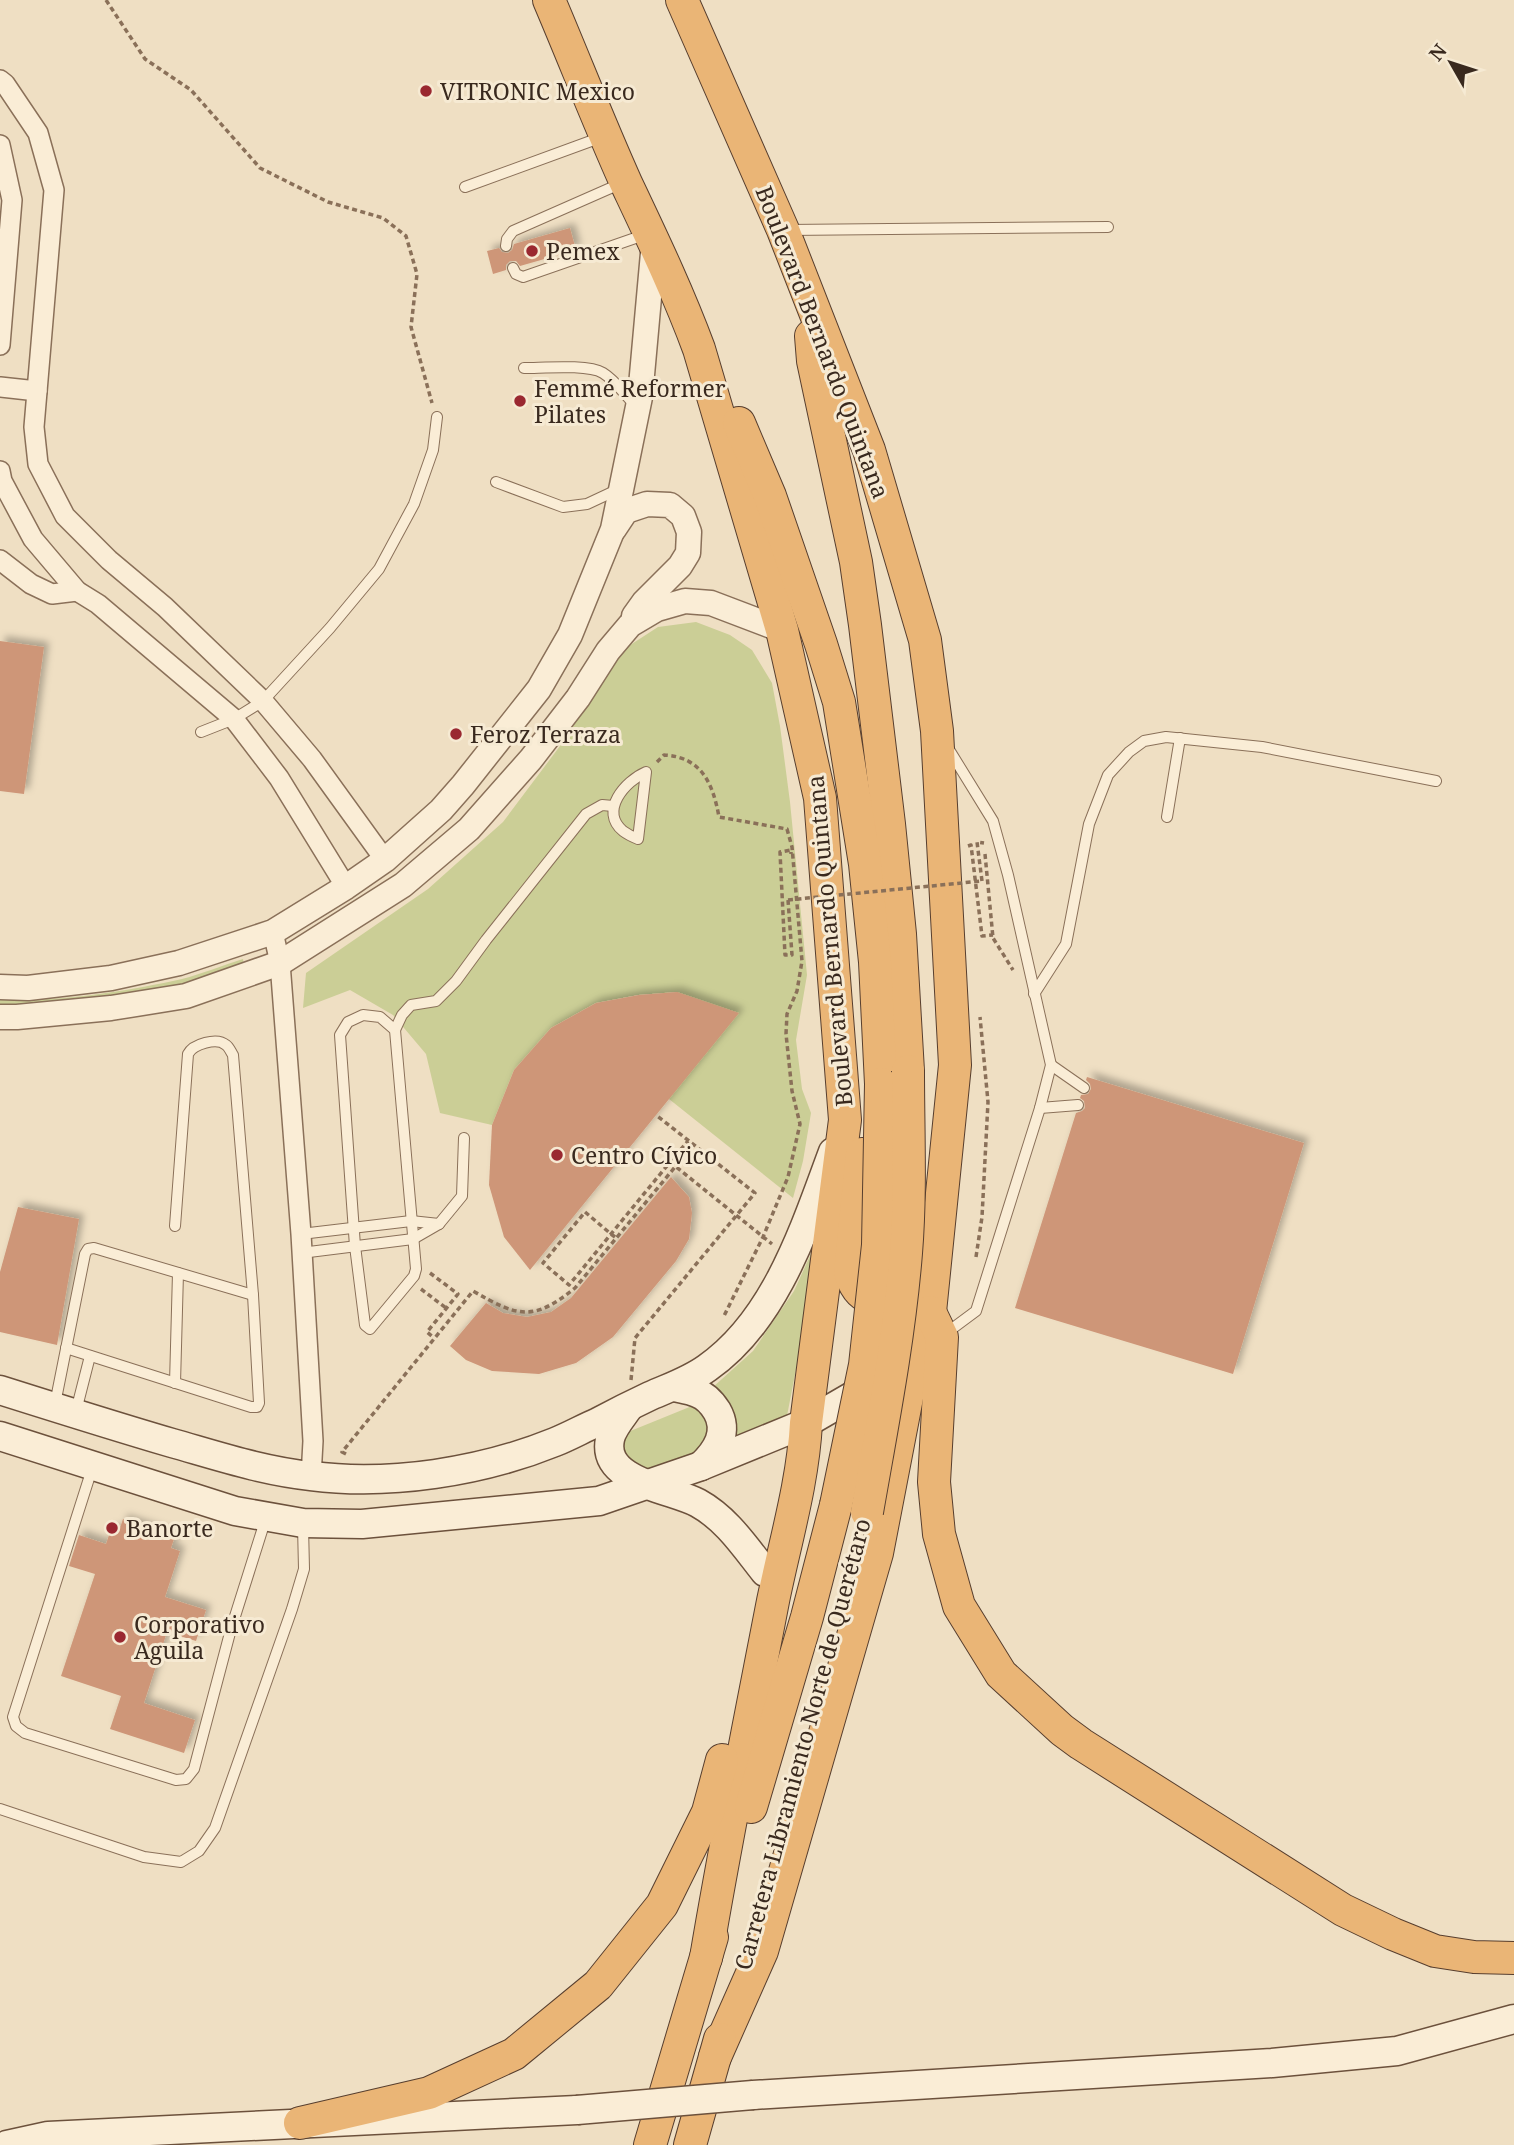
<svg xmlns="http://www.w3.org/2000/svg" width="1514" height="2145" viewBox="0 0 1514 2145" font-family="'Noto Serif',serif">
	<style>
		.green { fill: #cbce96 }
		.building { fill: #ce9678; filter: url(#shadow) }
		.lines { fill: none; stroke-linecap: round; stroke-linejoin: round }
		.service-casing { stroke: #8a7059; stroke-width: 12 }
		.minor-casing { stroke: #8a7059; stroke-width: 22 }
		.tertiary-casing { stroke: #8a7059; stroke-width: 27 }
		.secondary-casing { stroke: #6c513c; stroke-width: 31 }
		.trunk-casing { stroke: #573e2e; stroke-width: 34 }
		.path { stroke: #8a7059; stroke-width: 3.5; stroke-dasharray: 5 3.5; stroke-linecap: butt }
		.service { stroke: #faedd6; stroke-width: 10 }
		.minor { stroke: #faedd6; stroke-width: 19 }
		.tertiary { stroke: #faedd6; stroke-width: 24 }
		.secondary { stroke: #faedd6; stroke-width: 28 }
		.trunk { stroke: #eab576; stroke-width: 32 }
		.secondary-bridge-casing { stroke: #6c513c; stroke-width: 31; stroke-linecap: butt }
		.trunk-bridge-casing { stroke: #573e2e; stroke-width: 34; stroke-linecap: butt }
		.path-bridge { stroke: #8a7059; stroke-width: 3.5; stroke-dasharray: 5 3.5; stroke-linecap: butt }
		.secondary-bridge { stroke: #faedd6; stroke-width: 28 }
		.trunk-bridge { stroke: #eab576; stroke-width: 32 }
		.poi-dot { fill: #9a2830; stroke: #f6ead3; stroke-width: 2.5 }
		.labels { text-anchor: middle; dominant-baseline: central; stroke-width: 6; stroke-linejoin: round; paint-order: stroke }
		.poi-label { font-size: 23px; fill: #39291e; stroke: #f6ead3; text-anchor: start }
		.street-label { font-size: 23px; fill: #39291e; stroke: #f6ead3 }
	</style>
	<defs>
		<filter id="shadow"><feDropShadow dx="5" dy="-5" stdDeviation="3.5" flood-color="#0004"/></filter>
	</defs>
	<rect width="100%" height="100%" fill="#efdfc3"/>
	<g class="green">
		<path d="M696,622l34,13 22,15 20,33 8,43 10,76 17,173 -11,65 6,49 9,24 -8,48 -10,37 -124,-99 8,-107 -39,3 -42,8 -45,25 -37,42 -22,55 -52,-12 -14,-59 -33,-39 -43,-25 -47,18 3,-35 122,-84 75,-67 57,-76 64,-97 34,-22z"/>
		<path d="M243,959l1,8 -55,20 -189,22v-10c56,4 127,-8 182,-20 20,-5 41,-14 61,-20z"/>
		<path d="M824,1225l-38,196 -138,60 -31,-25 11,-24 64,-26 61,-55 41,-60z"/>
	</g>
	<g class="building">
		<path d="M570,228l6,22 -56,16 -4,-5h-6l-4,4v5l-13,4 -6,-23 12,-3 3,4 6,1 4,-3 2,-6z"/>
		<path d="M0,641l44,6 -20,147 -24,-3z"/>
		<path d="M677,992l62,21 -209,257 -26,-33 -15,-52 3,-60 22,-55 37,-42 45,-25 43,-8z"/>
		<path d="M1087,1077l217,66 -71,231 -218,-66 61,-195 6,-2 3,-3 -1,-7 -4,-3 1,-3 7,-1 3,-5 -1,-5 -4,-4z"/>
		<path d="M671,1177l18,20 3,16 -3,26 -13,22 -63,76 -37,26 -37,11 -47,-3 -26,-11 -16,-14 36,-43 17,10 24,4 24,-5 20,-14z"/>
		<path d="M18,1207l61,12 -22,126 -57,-13v-60z"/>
		<path d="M123,1519l52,17 -4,12 9,3 -15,46 41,13 -10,31 -29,-9 -23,71 51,17 -11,33 -74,-24 11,-33 -60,-20 34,-102 -26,-8 10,-31 27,9 5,-15 8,2z"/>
	</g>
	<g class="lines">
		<defs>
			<g id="service">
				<path d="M465,187l137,-50"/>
				<path d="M787,230l321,-3"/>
				<path d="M506,246l1,-7 6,-8 109,-48"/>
				<path d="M513,268l3,6 7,3 121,-42"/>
				<path d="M524,368c19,0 64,-4 79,5 13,8 22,22 32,32"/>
				<path d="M496,482l67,25 24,-3 32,-15"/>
				<path d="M201,732l33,-13 29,-18 67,-73 49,-59 35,-65 19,-54 4,-33"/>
				<path d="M646,772l-8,67c-5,-2 -11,-5 -15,-8 -24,-20 2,-50 23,-59z"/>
				<path d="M1167,817l13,-79"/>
				<path d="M1034,994l32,-50 23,-120 19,-49 21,-23 15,-11 22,-4 96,10 174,34"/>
				<path d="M363,1015l17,2 15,13 21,239 -2,7 -44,53 -5,-4 -10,-79 -15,-211 8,-13z"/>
				<path d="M395,1030l7,-15 9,-10 25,-4 20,-20 30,-41 100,-126 16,-9 11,1"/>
				<path d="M1051,1065l33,23"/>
				<path d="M1040,1108l38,-3"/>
				<path d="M301,1234l110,-13 28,3"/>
				<path d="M301,1253l112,-14 26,-15 23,-28 2,-58"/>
				<path d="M945,1334l31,-23 64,-203 11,-43 -43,-190 -15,-54 -45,-73"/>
				<path d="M66,1348l185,59h6l2,-4 -6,-108 -20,-240c-2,-3 -4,-8 -7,-10 -9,-8 -33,-1 -38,9l-13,172"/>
				<path d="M175,1383l3,-110"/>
				<path d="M55,1404l30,-150 3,-5 6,-1 159,47"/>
				<path d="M76,1411l14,-55"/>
				<path d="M92,1469l-79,248 3,9 9,7 151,47 10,-1 8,-10 37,-140 35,-111"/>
				<path d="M0,1809l144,48 37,5 18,-11 16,-23 77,-219 12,-40 -1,-43"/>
			</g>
			<g id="minor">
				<path d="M0,80l5,4 33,49 16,57 -20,237 4,37 27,52 44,44 56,47 98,94 49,58 73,101"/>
				<path d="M0,145l12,55 -12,145"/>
				<path d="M0,387l37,4"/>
				<path d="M0,471l2,10 31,58 44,52 21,13 136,115 45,59 67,109"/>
				<path d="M0,560l31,24 21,10 25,-3"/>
				<path d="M273,932l7,31 21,271 12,207 -2,36"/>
			</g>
			<g id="tertiary">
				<path d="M614,529l12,-18 21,-7 23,1 13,11 6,16 -1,21 -8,13 -36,36 -10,14"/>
				<path d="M0,987l28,1 83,-10 68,-15 94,-31 73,-45 39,-27 56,-50 22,-25 76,-96 31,-54 43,-106 27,-132 14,-155"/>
				<path d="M0,1017h17l94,-9 75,-12 94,-33 123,-78 66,-56 62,-70 47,-61 30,-47 22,-26 27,-16 28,-8 26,2 71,27"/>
			</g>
			<g id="secondary">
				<path d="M674,1387c8,2 16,3 23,6 9,3 15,10 20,18 12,21 0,40 -16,55"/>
				<path d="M0,1390c57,18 114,36 172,53 46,13 91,28 139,33 79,10 170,-4 244,-34 15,-6 29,-14 43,-20 17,-9 35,-18 52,-26 20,-9 39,-15 57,-28 69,-48 98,-141 126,-216"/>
				<path d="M629,1407c-6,9 -17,21 -19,32 -9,43 62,50 88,64 29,16 47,44 67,69"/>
				<path d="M0,1436l235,75 68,12 59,1 237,-23 102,-35 105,-43 69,-40"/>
				<path d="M753,2095l519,-32 125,-12 117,-32"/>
				<path d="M7,2145l41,-9 529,-26"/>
			</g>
			<g id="trunk">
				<path d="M549,0c26,61 50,123 77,183 26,55 52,109 73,166l83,281 38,168 25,322 -39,303c-3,60 -21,119 -33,178 -23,119 -47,237 -67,357"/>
				<path d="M682,0l101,230 86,220 56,190 12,91 18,334 -25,247 -16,49 -37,192 -115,398 -47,106"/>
				<path d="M811,336l2,25 43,201 9,63 24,199 11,110 8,137"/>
				<path d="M739,423l31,73 51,148 18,58 26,162 10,98 6,122"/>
				<path d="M862,1154l-12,119c6,17 12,24 30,29l13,-7"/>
				<path d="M930,1312l12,25 -8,145 5,52 20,72 42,68 61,56 19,14 262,166 50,24 42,17 39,6 40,1"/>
				<path d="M751,1807l56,-190 29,-112"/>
				<path d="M300,2123l129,-30 85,-39 84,-69 64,-80 46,-93 14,-52"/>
				<path d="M650,2145l62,-208"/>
				<path d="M690,2145l30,-106"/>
			</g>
		</defs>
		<use href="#service" class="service-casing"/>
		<use href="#minor" class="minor-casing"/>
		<use href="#tertiary" class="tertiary-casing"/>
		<use href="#secondary" class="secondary-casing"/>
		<use href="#trunk" class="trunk-casing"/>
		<g class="path">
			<path d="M106,0l39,59 46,31 69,78 68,34 55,16 23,18 11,38 -6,53 21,76"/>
			<path d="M657,762l7,-7c38,2 49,29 55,62l68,12 5,18 10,114 -5,30 -10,23 -1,20 6,57 8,33 -12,53 -25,60 -40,81"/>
			<path d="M968,846l3,-1 11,91 11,-1"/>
			<path d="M985,854l8,84 20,32"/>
			<path d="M982,881l-5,-39 7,1"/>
			<path d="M788,900l4,55h-7l-5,-103 11,-2v4"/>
			<path d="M670,1162l102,82"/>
			<path d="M615,1237l-4,-3 -26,-22 -42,51 26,22c40,-48 79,-97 119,-144"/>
			<path d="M976,1257l6,-40 6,-115 -8,-85"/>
			<path d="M430,1273l28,21 -31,38 7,6"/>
			<path d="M421,1289l25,19"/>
			<path d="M631,1380l4,-42 120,-145 -99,-78"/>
			<path d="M346,1454l-4,-2 131,-161c45,26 60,31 102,-3l100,-121"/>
		</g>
		<use href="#service" class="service"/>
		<use href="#minor" class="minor"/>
		<use href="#tertiary" class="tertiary"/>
		<use href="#secondary" class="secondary"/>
		<use href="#trunk" class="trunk"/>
		<defs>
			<path id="secondary-bridge" d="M577,2110l176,-15"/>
			<g id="trunk-bridge">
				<path d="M836,1505l29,-140 13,-120 3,-161"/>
				<path d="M867,1512c15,-86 32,-172 39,-259 5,-61 2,-122 2,-182"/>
			</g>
		</defs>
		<use href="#secondary-bridge" class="secondary-bridge-casing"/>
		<use href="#trunk-bridge" class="trunk-bridge-casing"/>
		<path class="path-bridge" d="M788,900l194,-19"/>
		<use href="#secondary-bridge" class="secondary-bridge"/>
		<use href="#trunk-bridge" class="trunk-bridge"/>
	</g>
	<g class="poi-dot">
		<circle cx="426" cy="91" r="7"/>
		<circle cx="532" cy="251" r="7"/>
		<circle cx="520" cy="401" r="7"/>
		<circle cx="456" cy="734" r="7"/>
		<circle cx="557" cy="1155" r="7"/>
		<circle cx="112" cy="1528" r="7"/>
		<circle cx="120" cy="1637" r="7"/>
	</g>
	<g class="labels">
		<g class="poi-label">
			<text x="440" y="91">VITRONIC Mexico</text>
			<text x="546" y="251">Pemex</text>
			<text x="534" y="388">Femmé Reformer<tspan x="534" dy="26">Pilates</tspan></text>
			<text x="470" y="734">Feroz Terraza</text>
			<text x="571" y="1155">Centro Cívico</text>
			<text x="126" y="1528">Banorte</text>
			<text x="134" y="1624">Corporativo<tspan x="134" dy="26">Aguila</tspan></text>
		</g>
		<g class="street-label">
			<text transform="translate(823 342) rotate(69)">Boulevard Bernardo Quintana</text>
			<text transform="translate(829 941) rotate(-95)">Boulevard Bernardo Quintana</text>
			<text transform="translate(802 1744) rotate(-75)">Carretera Libramiento Norte de Querétaro</text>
		</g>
	</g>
	<g transform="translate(1451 63) rotate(309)" stroke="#f6ead3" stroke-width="5" paint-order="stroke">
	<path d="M0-5L12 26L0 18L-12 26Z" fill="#39291e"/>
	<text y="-10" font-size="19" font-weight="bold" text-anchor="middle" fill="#39291e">N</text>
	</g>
</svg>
